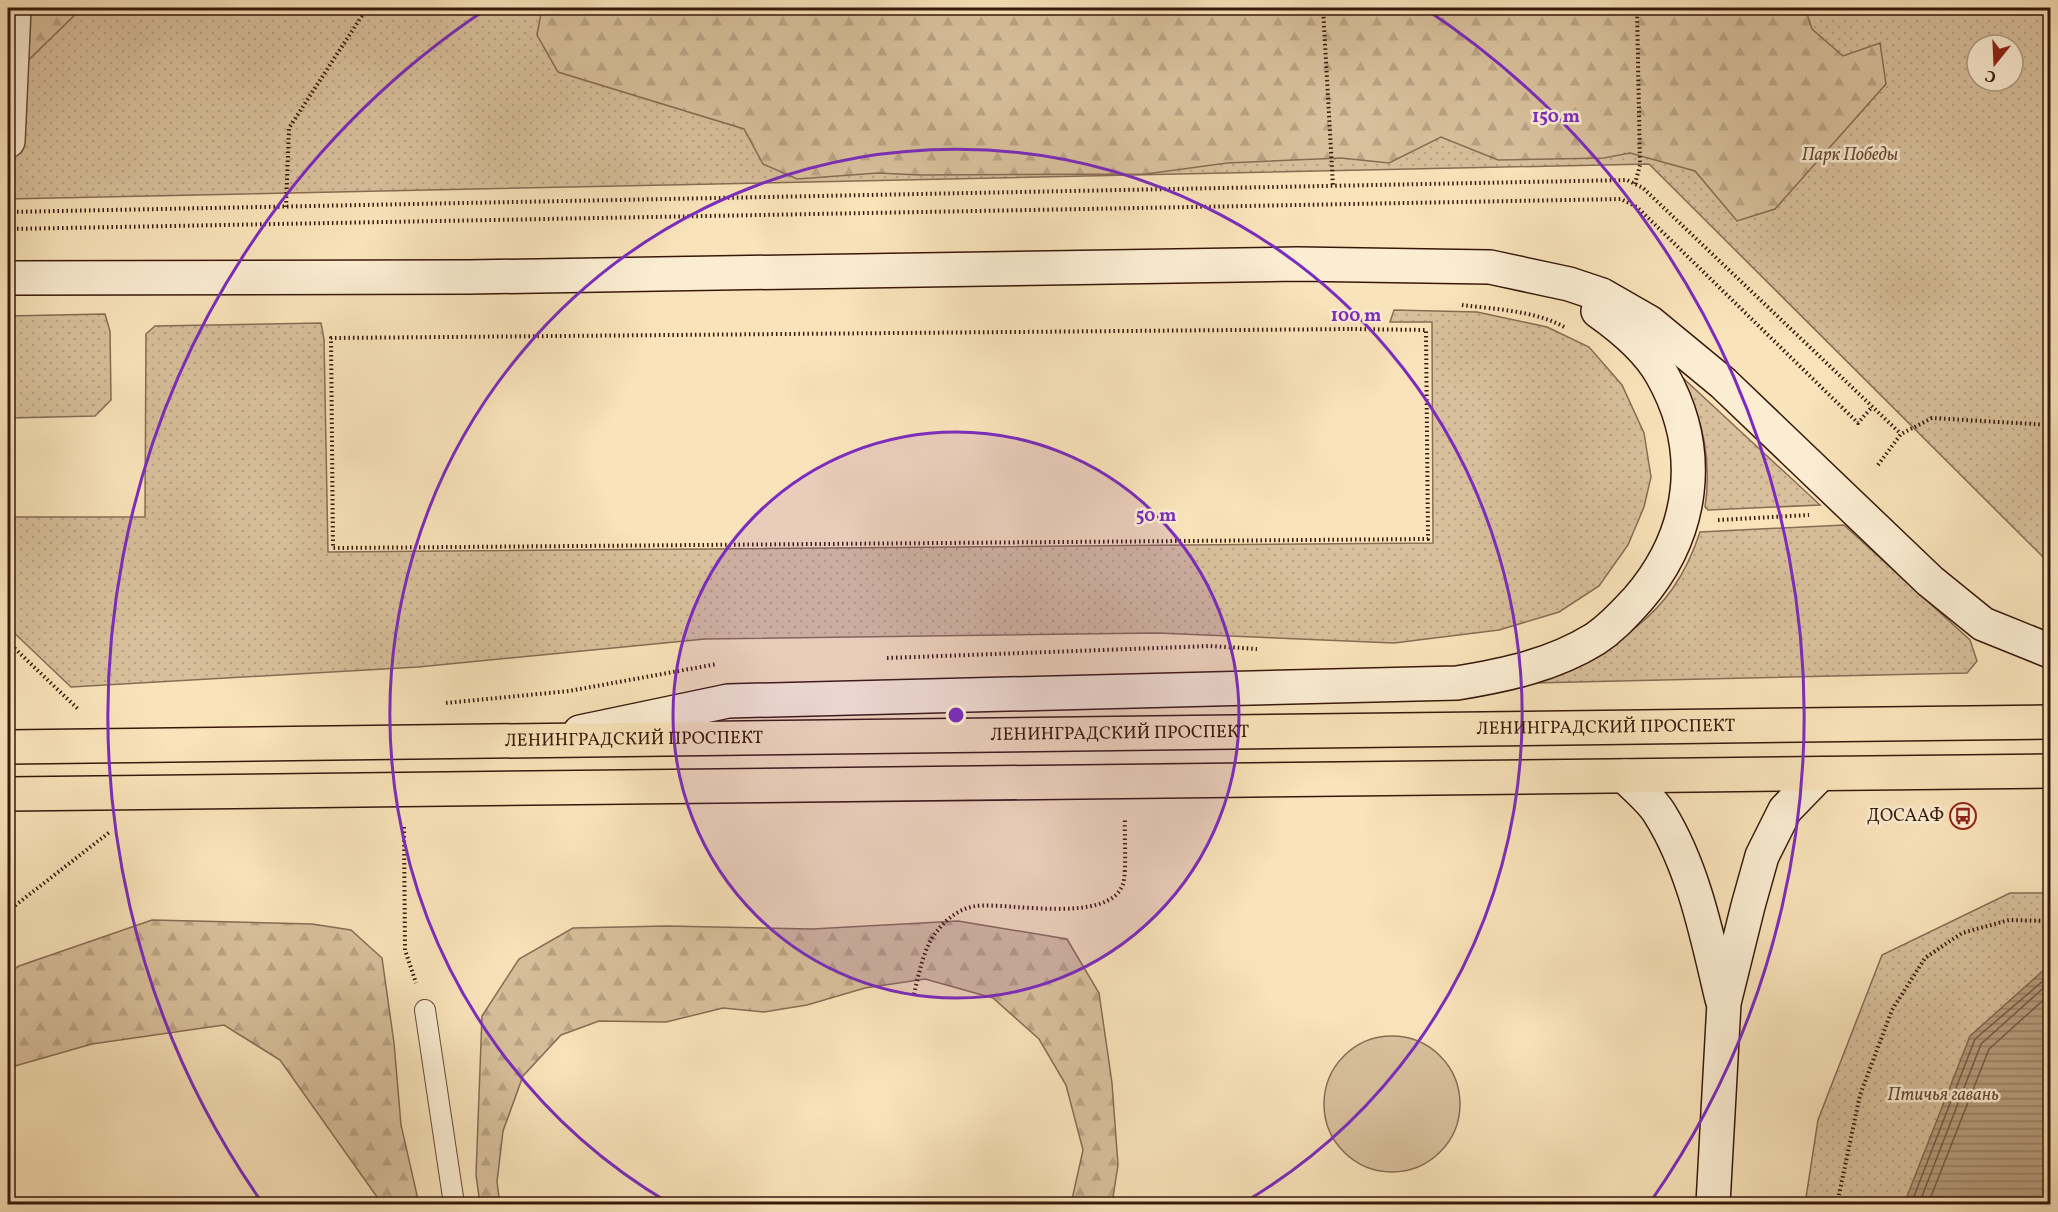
<svg xmlns="http://www.w3.org/2000/svg" width="2058" height="1212" viewBox="0 0 2058 1212" font-family="Vollkorn,serif">
	<style>
		.green { fill: url(#green-dots); stroke: #886c53; stroke-width: 1.5; fill-rule: evenodd }
		.forest { fill: url(#forest-firs); stroke: #886c53; stroke-width: 1.5 }
		.pitch { fill: #d8c09c; stroke: #886c53; stroke-width: 1.5 }
		.water { fill: url(#water-rules); stroke: #846850; stroke-width: 1.5 }
		.lines { fill: none; stroke-linecap: round; stroke-linejoin: round }
		.shore { stroke: #785b44; stroke-width: 1.5 }
		.lane-casing { stroke: #684b36; stroke-width: 22 }
		.street-casing { stroke: #684b36; stroke-width: 36 }
		.secondary-casing { stroke: #38180a; stroke-width: 36 }
		.primary-casing { stroke: #38180a; stroke-width: 36 }
		.path { stroke: #38180a; stroke-width: 4; stroke-dasharray: 1.5 3; stroke-linecap: butt }
		.lane { stroke: #fbedd2; stroke-width: 20 }
		.street { stroke: #fbedd2; stroke-width: 33 }
		.secondary { stroke: #fbedd2; stroke-width: 33 }
		.primary { stroke: #f9e3ba; stroke-width: 33 }
		.ring { fill: none; stroke: #7b2cbf; stroke-width: 3 }
		.labels { text-anchor: middle; dominant-baseline: central; stroke-width: 5; stroke-linejoin: round; paint-order: stroke }
		.park-label { font-size: 18px; font-style: italic; fill: #684a36; stroke: #fbedd2 }
		.street-label { font-size: 18px; fill: #38180a; stroke: #fbedd2 }
		.poi-label { font-size: 18px; fill: #38180a; stroke: #fbedd2; text-anchor: end }
		.centre { fill: #7b2cbf; stroke: #fbedd2; stroke-width: 3 }
		.ring-label { font-size: 18px; text-anchor: middle; font-weight: bold; fill: #7b2cbf; stroke: #fbedd2; stroke-width: 5; stroke-linejoin: round; paint-order: stroke }
	</style>
	<defs>
		<pattern id="green-dots" width="8" height="8" patternUnits="userSpaceOnUse" patternTransform="scale(1.5)"><rect width="8" height="8" fill="#d8c09c"/><path d="M2 2h.1M6 6h.1" fill="none" stroke="#baa485" stroke-width="1.8" stroke-linecap="round"/></pattern>
		<pattern id="forest-firs" width="22" height="20" patternUnits="userSpaceOnUse" patternTransform="scale(1.5)"><rect width="22" height="20" fill="#d8c09c"/><path d="M5 1l3.5 6h-7zM16 11l3.5 6h-7z" fill="#baa485"/></pattern>
		<pattern id="water-rules" width="6" height="5" patternUnits="userSpaceOnUse" patternTransform="scale(1.5)"><rect width="6" height="5" fill="#b79e7e"/><path d="M0 2.5h6" fill="none" stroke="#968065"/></pattern>
	</defs>
	<rect width="100%" height="100%" fill="#f9e3ba"/>
	<filter id="stains"><feTurbulence type="fractalNoise" baseFrequency=".00333" numOctaves="4"/><feColorMatrix values="0 0 0 0 .2 0 0 0 0 .09 0 0 0 0 .02 0 0 0 .5 -.17"/></filter>
	<radialGradient id="worn" r=".72"><stop offset=".6" stop-color="#630" stop-opacity="0"/><stop offset="1" stop-color="#630" stop-opacity=".3"/></radialGradient>
	<g class="green">
		<path d="M8,8h2042v556l-401,-400 -1641,35zM1977,45h36v36h-36z"/>
		<path d="M1394,310l83,2 70,15 42,20 33,38 22,48 7,44 -7,30 -16,38 -29,41 -40,26 -60,18 -105,13 -237,-10 -452,6 -287,28 -347,20 -63,-60v-311l97,-2 5,17 1,69 -16,16 -85,2 1,99h134l1,-183 9,-8 166,-3 3,16 4,213 1105,-9 -1,-221h-42z"/>
		<path d="M1683,378l137,127 -112,5 -3,-3c7,-46 -2,-87 -22,-129z"/>
		<path d="M1844,525l126,115 7,21 -10,12 -434,10c80,-36 138,-62 167,-151z"/>
		<path d="M2010,893h40v311h-245l13,-84 64,-165z"/>
	</g>
	<g class="forest">
		<path d="M8,8h74l-68,66z"/>
		<path d="M542,8h1263l7,21 31,27 37,-13 6,41 -111,125 -38,12 -42,-50 -65,-18 -26,5 -106,2 -57,-23 -52,26 -48,-5 -114,5 -81,11 -227,1 -41,-2 -81,6 -34,-15 -19,-35 -186,-57 -21,-37z"/>
		<path d="M152,920l160,4 39,6 31,28 12,85 7,82 18,79h-37l-102,-144 -56,-35 -132,19 -84,24v-95l11,-7z"/>
		<path d="M958,921l109,18 32,54 13,90 6,82 -6,39h-41l12,-54 -17,-65 -27,-46 -46,-41 -68,-19 -60,9 -58,17 -43,7 -41,-4 -57,14 -67,-1 -38,14 -38,41 -20,55 -6,51 3,22h-20l-4,-29 6,-159 37,-57 54,-31 94,-2 145,3z"/>
	</g>
	<circle class="pitch" cx="1392" cy="1104" r="68"/>
	<path class="water" d="M2045,969h5v235h-146l66,-168z"/>
	<g class="lines">
		<g class="shore">
			<path d="M1911,1204l64,-165 75,-64"/>
			<path d="M1919,1204l62,-160 69,-62"/>
			<path d="M1928,1204l61,-155 61,-55"/>
		</g>
		<defs>
			<path id="lane" d="M425,1010l29,194"/>
			<path id="street" d="M8,141l6,-133"/>
			<g id="secondary">
				<path d="M8,278l461,-1 828,-13 193,3 79,17 33,11 47,27 74,61 207,198 53,43 67,27"/>
				<path d="M580,732l148,-31 729,-18c49,-8 96,-18 138,-44 17,-11 30,-26 43,-40 56,-65 67,-148 24,-224 -14,-26 -40,-47 -64,-64"/>
				<path d="M1625,776c11,12 27,24 35,38 34,55 47,122 62,185"/>
				<path d="M1713,1204l11,-201 24,-97 14,-50 23,-46 35,-36"/>
			</g>
			<g id="primary">
				<path id="s1" d="M8,747l2042,-25"/>
				<path d="M8,794l2042,-23"/>
			</g>
		</defs>
		<use href="#lane" class="lane-casing"/>
		<use href="#street" class="street-casing"/>
		<use href="#secondary" class="secondary-casing"/>
		<use href="#primary" class="primary-casing"/>
		<g class="path">
			<path d="M1323,8l10,178"/>
			<path d="M1635,184l5,-19 -3,-157"/>
			<path d="M286,207l3,-79 78,-120"/>
			<path d="M8,212l1619,-32 16,8 258,246"/>
			<path d="M8,229l1613,-30 16,8 221,216 13,-15"/>
			<path d="M1462,305c33,4 75,6 104,23"/>
			<path d="M1351,329l75,1 2,209 -1095,9 -2,-210z"/>
			<path d="M1878,465l23,-31 31,-16 118,7"/>
			<path d="M1718,520l91,-5"/>
			<path d="M8,642l71,68"/>
			<path d="M887,658l323,-12 47,3"/>
			<path d="M446,703l123,-12 148,-27"/>
			<path d="M404,827l1,123 11,33"/>
			<path d="M8,911l103,-80"/>
			<path d="M914,994c5,-20 10,-49 24,-64 9,-12 23,-22 38,-24 33,-4 133,19 147,-22 4,-13 1,-50 2,-65"/>
			<path d="M1837,1204l23,-109 32,-85 33,-52 37,-25 47,-13 41,1"/>
		</g>
		<use href="#lane" class="lane"/>
		<use href="#street" class="street"/>
		<use href="#secondary" class="secondary"/>
		<use href="#primary" class="primary"/>
	</g>
	<circle cx="956" cy="715" r="283" fill="#7b2cbf" fill-opacity=".12"/>
	<g class="ring">
		<circle cx="956" cy="715" r="283"/>
		<path d="M669 1203A566 566 0 1 1 1243 1203"/>
		<path d="M261 1201A848 848 0 0 1 488 8M1424 8A848 848 0 0 1 1651 1201"/>
	</g>
	<defs>
		<symbol id="bus-ring" viewBox="-11 -11 22 22"><circle r="9.5" fill="#fbedd2" stroke="#8f2418" stroke-width="1.5"/><path d="M-5-6H5V4H4V6H2V4H-2V6H-4V4H-5ZM-3.5-4V0h7V-4ZM-3.5 1.2v1.5H-2V1.2ZM2 1.2v1.5H3.5V1.2Z" fill="#8f2418"/></symbol>
	</defs>
	<g fill-rule="evenodd">
		<use href="#bus-ring" x="1948" y="801" width="30" height="30"/>
	</g>
	<g class="labels">
		<g class="park-label">
			<text x="1850" y="155">Парк Победы</text>
			<text x="1943" y="1095">Птичья гавань</text>
		</g>
		<g class="street-label">
			<text stroke="none"><textPath href="#s1" startOffset="1598">ЛЕНИНГРАДСКИЙ ПРОСПЕКТ</textPath></text>
			<text stroke="none"><textPath href="#s1" startOffset="1112">ЛЕНИНГРАДСКИЙ ПРОСПЕКТ</textPath></text>
			<text stroke="none"><textPath href="#s1" startOffset="626">ЛЕНИНГРАДСКИЙ ПРОСПЕКТ</textPath></text>
		</g>
		<g class="poi-label">
			<text x="1944" y="816">ДОСААФ</text>
		</g>
	</g>
	<circle cx="956" cy="715" r="9" class="centre"/>
	<g class="ring-label">
		<text x="1556" y="122">150 m</text>
		<text x="1356" y="321">100 m</text>
		<text x="1156" y="521">50 m</text>
	</g>
	<rect width="2058" height="1212" fill="none" stroke="#f9e3ba" stroke-width="30"/>
	<rect x="9" y="9" width="2040" height="1194" fill="none" stroke="#38180a" stroke-width="3"/>
	<rect x="15" y="15" width="2028" height="1182" fill="none" stroke="#38180a" stroke-width="1.5"/>
	<g transform="translate(1995 63) rotate(198)"><circle r="28" fill="#fbedd2" stroke="#ad9882" stroke-width="1.5"/>
	<path d="M0-4.5L10 22L0 15L-10 22Z" fill="#8f2418"/>
	<text y="-9" font-size="16" font-weight="bold" text-anchor="middle" fill="#38180a">С</text>
	</g>
	<rect width="100%" height="100%" filter="url(#stains)"/>
	<rect width="100%" height="100%" fill="url(#worn)"/>
</svg>
